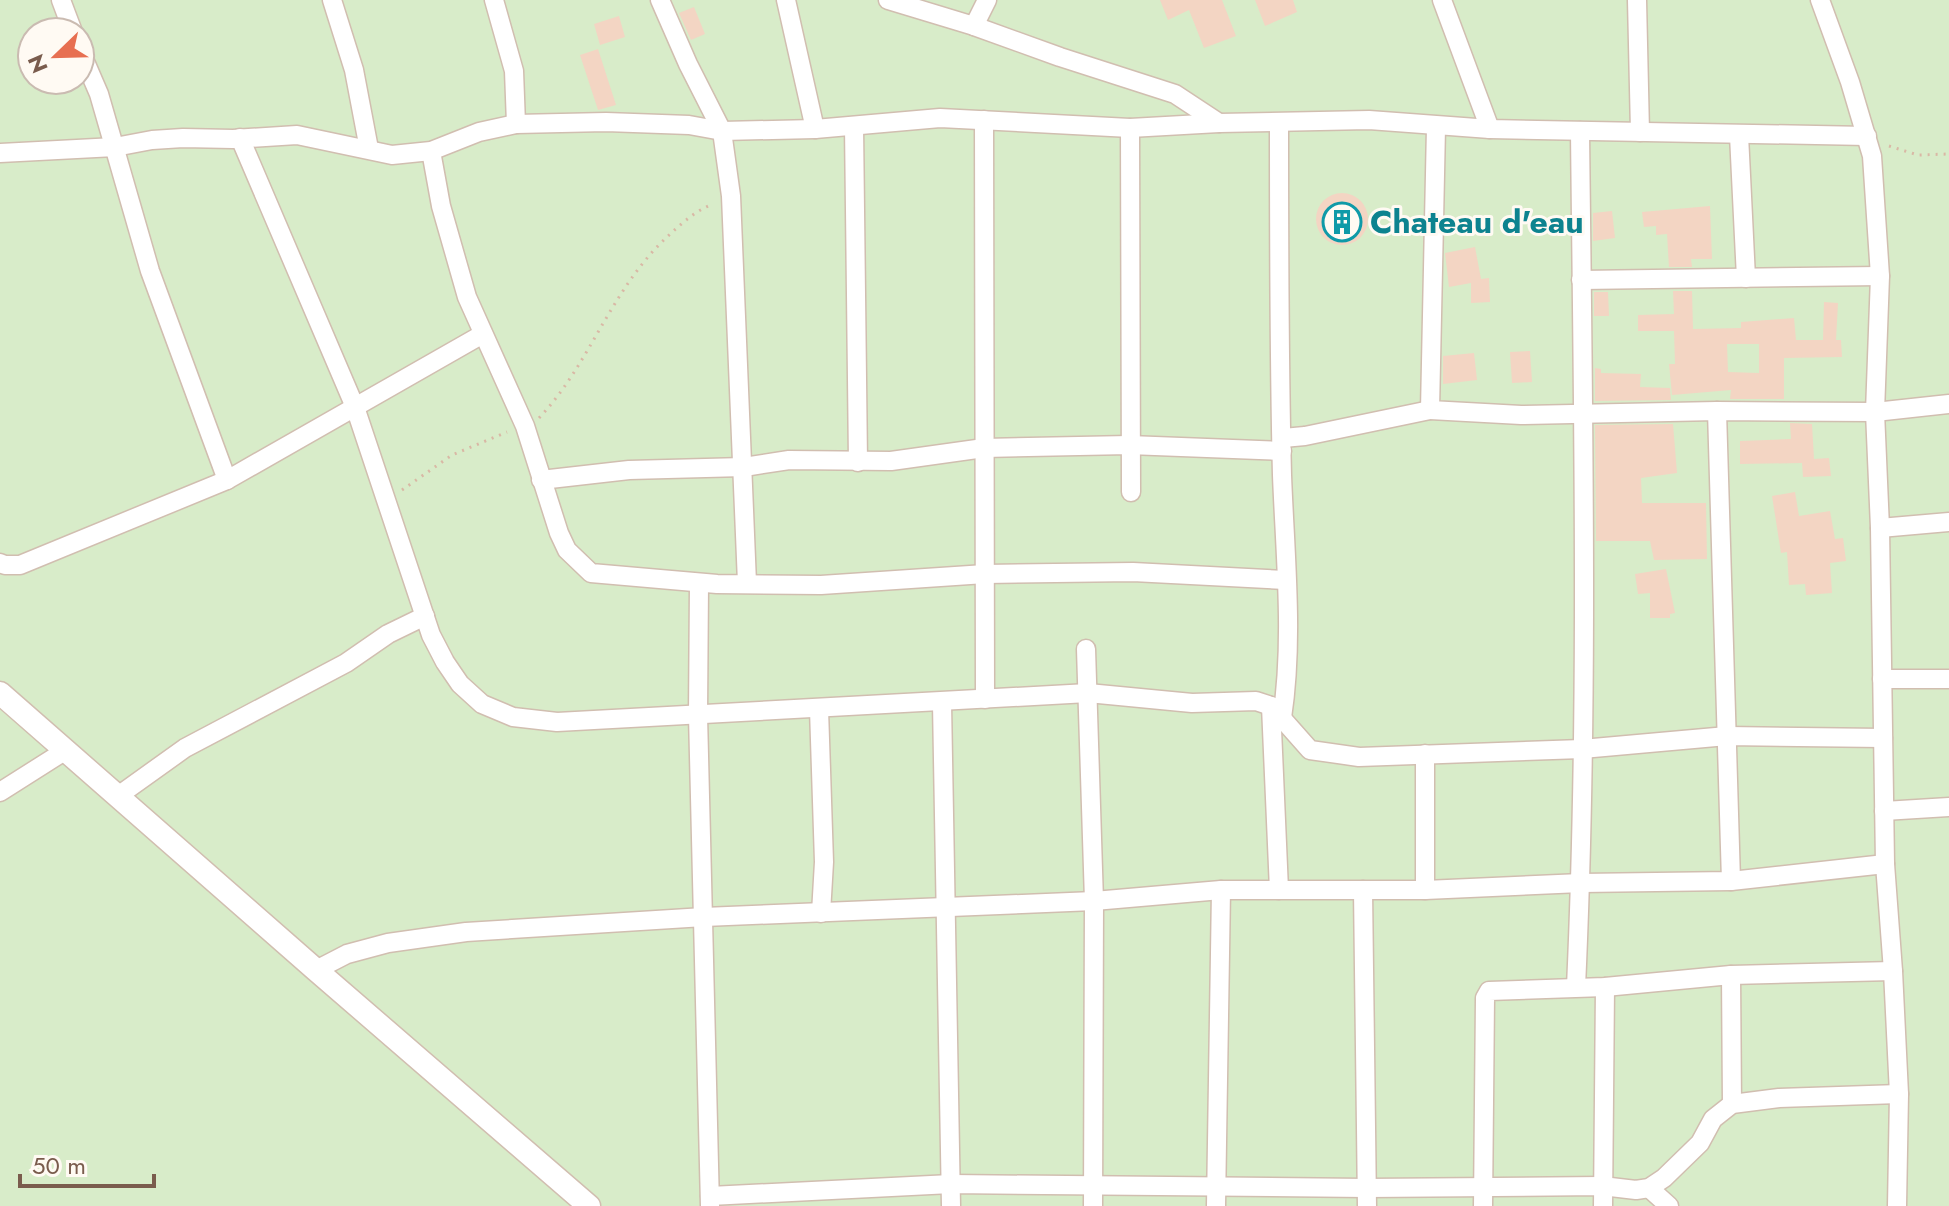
<svg xmlns="http://www.w3.org/2000/svg" width="1949" height="1206" viewBox="0 0 1949 1206" font-family="Jost,sans-serif">
	<style>
		.green { fill: #d8ecc9; fill-rule: evenodd }
		.building { fill: #f3d5c3; fill-rule: evenodd }
		.lines { fill: none; stroke-linecap: round; stroke-linejoin: round }
		.minor-casing { stroke: #d1beb0; stroke-width: 21 }
		.tertiary-casing { stroke: #d1beb0; stroke-width: 25 }
		.path { stroke: #d9b8a5; stroke-width: 3; stroke-dasharray: 2 6; stroke-linecap: butt }
		.minor { stroke: #fff; stroke-width: 18 }
		.tertiary { stroke: #fff; stroke-width: 22 }
		.labels { text-anchor: middle; dominant-baseline: central; stroke-width: 6; stroke-linejoin: round; paint-order: stroke }
		.culture-label { font-size: 32px; font-weight: bold; fill: #0d838f; stroke: #fffaf3; text-anchor: start }
	</style>
	<rect width="100%" height="100%" fill="#fdf6ec"/>
	<path class="green" d="M0,0h1949v1206h-1949zM32,32h48v48h-48z"/>
	<g class="building">
		<path d="M1160,0h62l14,36 -32,12 -15,-38 -21,10z"/>
		<path d="M1255,0h38l4,12 -32,14z"/>
		<path d="M694,7l11,27 -14,6 -12,-27z"/>
		<path d="M619,16l6,21 -25,8 -6,-21z"/>
		<path d="M598,49l18,56 -18,5 -18,-55z"/>
		<circle cx="1342" cy="219" r="26"/>
		<path d="M1710,206l2,53h-21l1,8h-23l-2,-33 -11,1v-9l-12,1 -2,-15z"/>
		<path d="M1612,211l3,27 -22,3v-28z"/>
		<path d="M1475,247l6,32 8,-1 1,24 -19,1v-20l-22,4 -4,-34z"/>
		<path d="M1673,291h19l1,38 48,-1v-6l53,-4 2,22h27l1,-38 14,1 -2,37h5l1,17 -58,1v41h-54l1,-9 -59,5 -3,-31h6l-1,-33h-36v-16l36,-1zM1727,344h32v29l-31,-1z"/>
		<path d="M1594,292h14l1,24h-15z"/>
		<path d="M1530,351l2,31 -20,1 -2,-31z"/>
		<path d="M1474,353l3,27 -34,4v-28z"/>
		<path d="M1595,368l6,1v4l40,1 -1,13 30,1 1,12 -76,1z"/>
		<path d="M1790,423l22,1 2,35 15,-1 2,18 -28,1 -1,-14 -62,1v-23l51,-2z"/>
		<path d="M1673,424l4,49 -36,5 1,25h64l1,56 -53,1 -4,-19h-54l-1,-116z"/>
		<path d="M1795,492l4,24 31,-5 5,28 8,-1 3,23 -16,2 2,30 -26,2 -1,-11 -16,1 -2,-33 -6,1 -9,-57z"/>
		<path d="M1666,569l9,44 -5,1v4h-20v-25l-12,1 -3,-20z"/>
	</g>
	<g class="lines">
		<defs>
			<g id="minor">
				<path d="M61,0l12,32"/>
				<path d="M332,0l22,70 15,79"/>
				<path d="M494,0l20,71 2,53"/>
				<path d="M660,0l28,64 34,67 9,65 16,387"/>
				<path d="M786,0l29,129"/>
				<path d="M888,0l86,26 86,31 115,37 44,29"/>
				<path d="M1442,0l48,129"/>
				<path d="M1637,0l3,132"/>
				<path d="M1820,0l30,82 22,74 8,120 -5,136 5,116 5,336 8,107 6,123 -2,112"/>
				<path d="M974,26l13,-26"/>
				<path d="M80,50l19,44 51,177 77,209"/>
				<path d="M984,120l1,579"/>
				<path d="M1279,123c0,117 0,235 3,352 3,80 12,164 0,243"/>
				<path d="M854,126l4,336"/>
				<path d="M1436,127l-6,283 91,5 196,-4 158,1 74,-8"/>
				<path d="M1130,128l1,364"/>
				<path d="M1739,135l7,143"/>
				<path d="M240,138l115,269 76,228 14,27 15,22 22,20 31,13 44,5 531,-29 104,10 64,-2 15,5 39,44 49,7 223,-8 145,-13 156,2"/>
				<path d="M431,151l10,55 26,91 58,129 34,107 8,17 24,23 126,11 104,1 164,-11 148,-2 152,8"/>
				<path d="M0,153l115,-6 37,-7 31,-2 50,1 64,-4 95,20 39,-4 48,-19 37,-8 90,-2 83,3 33,6 93,-2 125,-11 190,10 89,-5 150,-3 121,9 377,7"/>
				<path d="M1581,280l299,-4"/>
				<path d="M1717,411l14,470"/>
				<path d="M1283,438l22,-2 125,-26"/>
				<path d="M541,480l88,-10 115,-3 45,-7 102,1 93,-13 145,-3 153,6"/>
				<path d="M1880,528l69,-6"/>
				<path d="M0,563l5,2h15l207,-85 256,-146"/>
				<path d="M699,584l-1,131 12,491"/>
				<path d="M1086,649l8,252 -1,305"/>
				<path d="M1882,679h67"/>
				<path d="M942,703l9,503"/>
				<path d="M1271,706l8,184"/>
				<path d="M819,709l5,153 -3,51"/>
				<path d="M1425,754v136"/>
				<path d="M0,792l66,-42"/>
				<path d="M118,796l67,-48 161,-85 42,-29 37,-18"/>
				<path d="M1884,811l65,-4"/>
				<path d="M1363,890l4,316"/>
				<path d="M316,970l31,-16 41,-11 78,-11 238,-15 390,-16 127,-11h204l156,-7 150,-2 154,-17"/>
				<path d="M1731,975l1,129"/>
				<path d="M1576,987c13,-285 7,-571 4,-856"/>
				<path d="M1649,1188l20,18"/>
				<path d="M710,1196l241,-12 416,4 235,-2 34,4 13,-2 15,-10 36,-35 13,-24 19,-15 47,-6 120,-4"/>
				<path d="M1216,1206l5,-316"/>
				<path d="M1483,1206l2,-208 4,-7 116,-4 126,-12 162,-4"/>
				<path d="M1603,1206l2,-219"/>
			</g>
			<path id="tertiary" d="M0,693l316,277 273,236"/>
		</defs>
		<use href="#minor" class="minor-casing"/>
		<use href="#tertiary" class="tertiary-casing"/>
		<g class="path">
			<path d="M1889,146l29,9 31,-1"/>
			<path d="M539,418c52,-55 71,-128 129,-182 14,-13 27,-25 45,-32"/>
			<path d="M402,490l50,-35 55,-23"/>
		</g>
		<use href="#minor" class="minor"/>
		<use href="#tertiary" class="tertiary"/>
	</g>
	<defs>
		<symbol id="building-ring" viewBox="-11 -11 22 22"><circle r="9.5" fill="#fffaf3" stroke="#0f9aa8" stroke-width="1.5"/><path d="M-4-6H4V6H1V3H-1V6H-4ZM-2.5-4.3h1.7v1.8h-1.7ZM.8-4.3h1.7v1.8H.8ZM-2.5-1h1.7V.8h-1.7ZM.8-1h1.7V.8H.8Z" fill="#0f9aa8"/></symbol>
	</defs>
	<g fill-rule="evenodd">
		<use href="#building-ring" x="1320" y="200" width="44" height="44"/>
	</g>
	<g class="labels">
		<g class="culture-label">
			<text x="1370" y="222">Chateau d'eau</text>
		</g>
	</g>
	<g transform="translate(56 56) rotate(247)"><circle r="38" fill="#fffaf3" stroke="#cabbb1" stroke-width="2"/>
	<path d="M0-6L14 30L0 20L-14 30Z" fill="#e76f51"/>
	<text y="-12" font-size="22" font-weight="bold" text-anchor="middle" fill="#7a5c4d">N</text>
	</g>
	<path d="M20 1174v12h134v-12" fill="none" stroke="#7a5c4d" stroke-width="4"/>
	<text x="32" y="1174" font-size="24" fill="#7a5c4d" stroke="#fffaf3" stroke-width="6" paint-order="stroke">50 m</text>
</svg>
